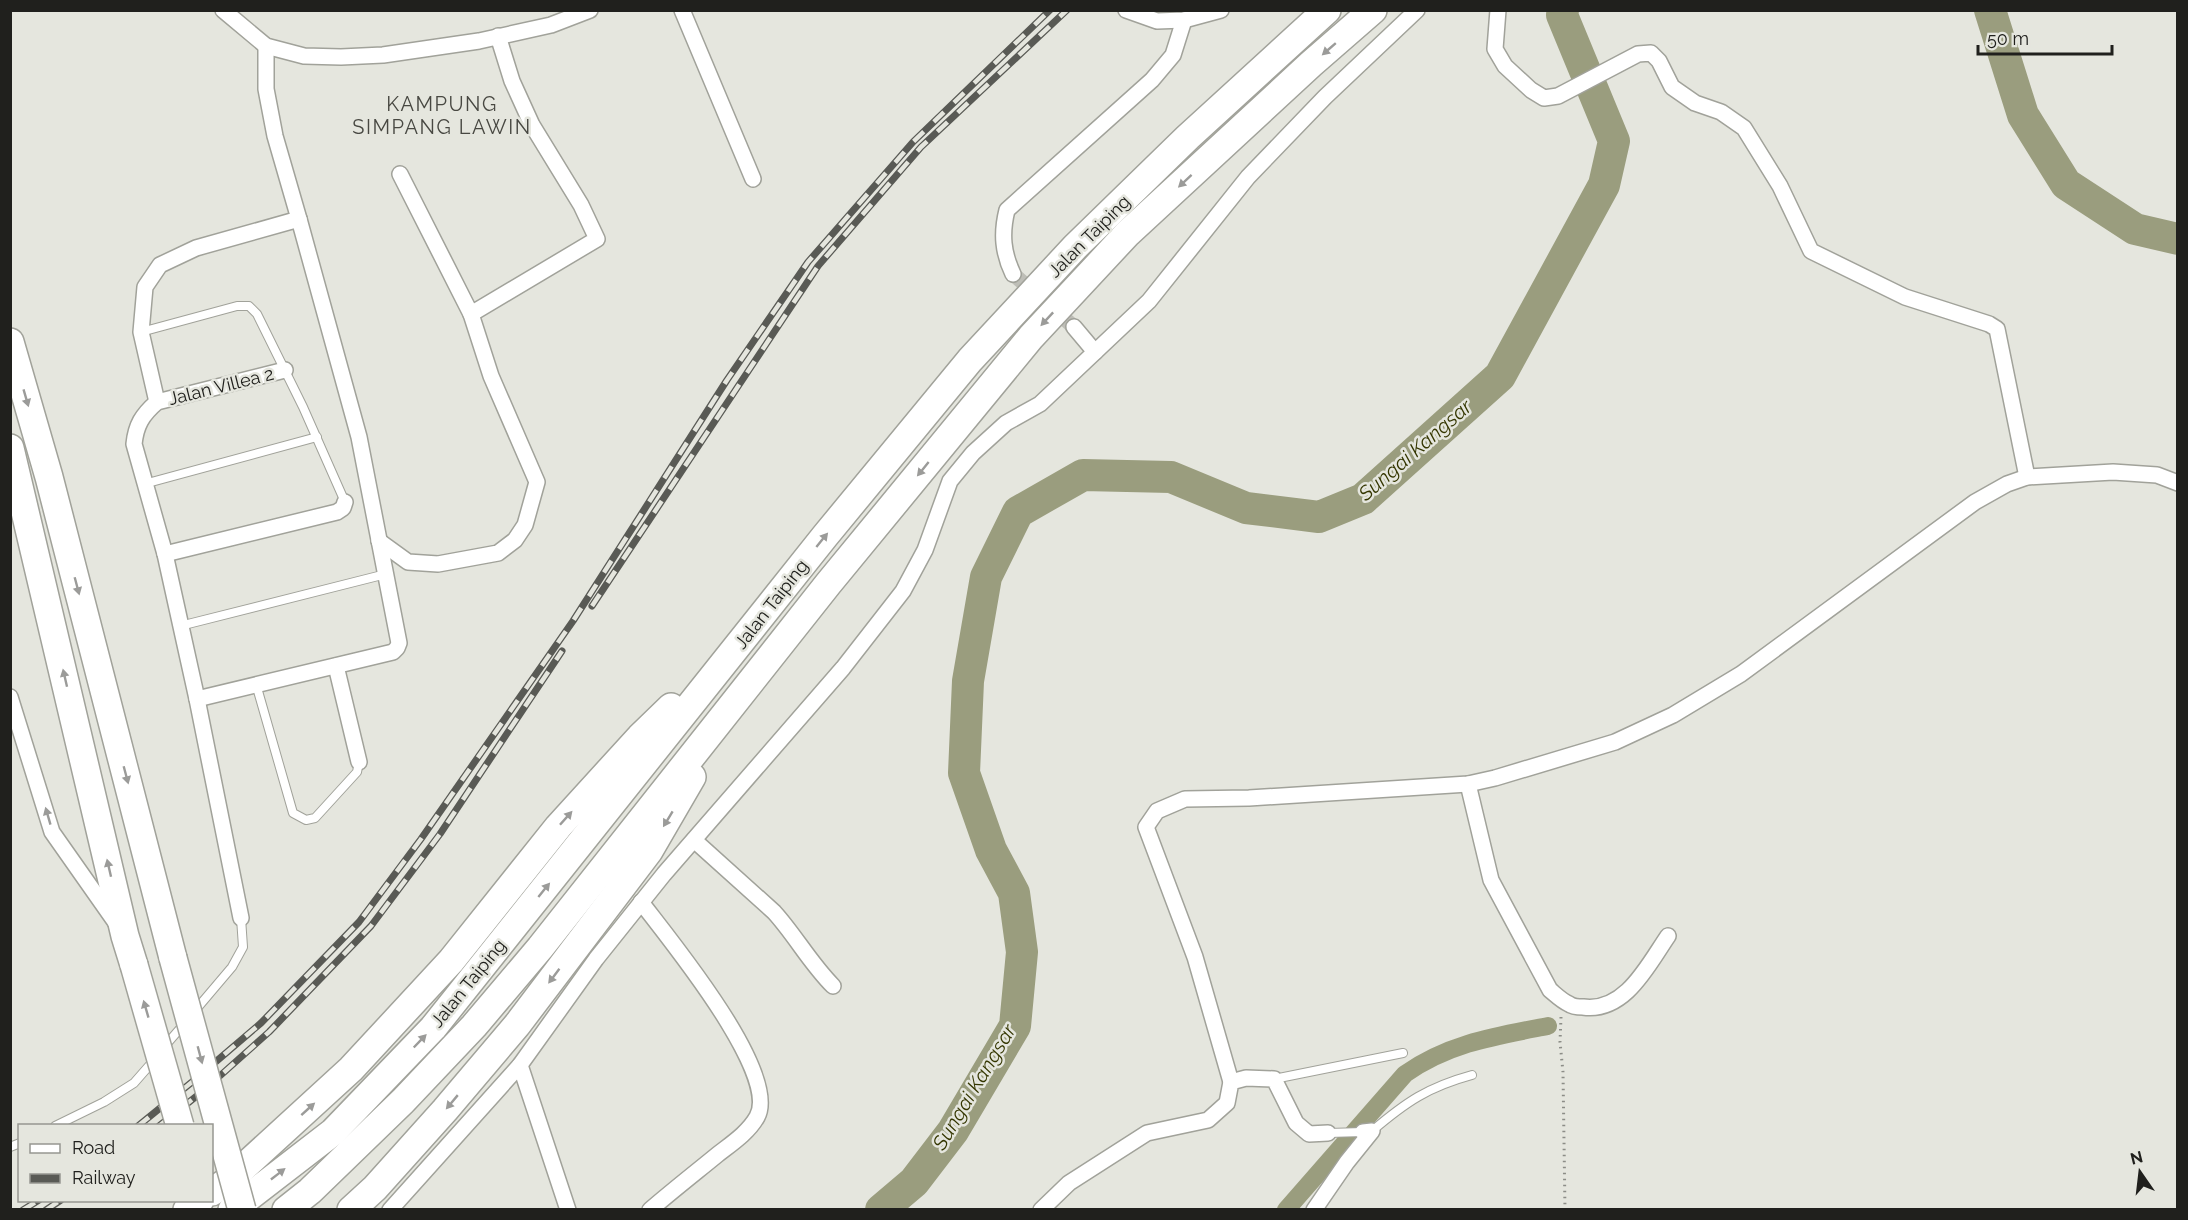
<svg xmlns="http://www.w3.org/2000/svg" width="2188" height="1220" viewBox="0 0 2188 1220" font-family="Raleway,sans-serif">
	<style>
		.lines { fill: none; stroke-linecap: round; stroke-linejoin: round }
		.canal { stroke: #9a9d7e; stroke-width: 18 }
		.river { stroke: #9a9d7e; stroke-width: 32 }
		.street-tunnel { stroke: #bebeb7; stroke-width: 15; stroke-dasharray: 15 8; stroke-linecap: butt }
		.lane-casing { stroke: #a1a29a; stroke-width: 10 }
		.street-casing { stroke: #a1a29a; stroke-width: 18 }
		.highway-casing { stroke: #a1a29a; stroke-width: 30 }
		.path { stroke: #8c8d87; stroke-width: 3; stroke-dasharray: 1.5 4.5; stroke-linecap: butt }
		.lane { stroke: #fff; stroke-width: 8 }
		.street { stroke: #fff; stroke-width: 15 }
		.highway { stroke: #fff; stroke-width: 27 }
		.rail-casing { stroke: #595a55; stroke-width: 7 }
		.rail { stroke: #e5e6de; stroke-width: 4.5; stroke-dasharray: 14; stroke-linecap: butt }
		.highway-bridge-casing { stroke: #a1a29a; stroke-width: 30; stroke-linecap: butt }
		.highway-bridge { stroke: #fff; stroke-width: 27 }
		.oneway { fill: #9b9b99 }
		.labels { text-anchor: middle; dominant-baseline: central; stroke-width: 5; stroke-linejoin: round; paint-order: stroke }
		.street-label { font-size: 18px; fill: #20201d; stroke: #e5e6de }
		.neighbourhood-label { font-size: 20px; letter-spacing: 1.5px; fill: #484842; stroke: #e5e6de }
		.water-label { font-size: 20px; font-style: italic; fill: #343600; stroke: #e5e6de }
	</style>
	<rect width="100%" height="100%" fill="#e5e6de"/>
	<g class="lines">
		<path class="canal" d="M1286,1210l119,-136c44,-31 91,-38 143,-48"/>
		<g class="river">
			<path d="M1990,10l33,105 43,69 69,45 43,10"/>
			<path d="M881,1210l33,-28 39,-51 62,-105 7,-74 -8,-59 -23,-43 -27,-77 4,-92 18,-104 32,-65 65,-37 88,2 75,31 73,9 44,-18 137,-123 104,-191 10,-44 -52,-126 1,-5"/>
		</g>
		<path class="street-tunnel" d="M1013,274l61,53"/>
		<defs>
			<g id="lane">
				<path d="M141,332l96,-26h12l8,8 46,93 42,95"/>
				<path d="M144,484l173,-47"/>
				<path d="M180,626l206,-52"/>
				<path d="M256,684l37,129 13,7 9,-2 42,-46 2,-10"/>
				<path d="M193,1013l39,-46 11,-20 -2,-29"/>
				<path d="M164,1047l20,-23"/>
				<path d="M1274,1079l129,-26"/>
				<path d="M55,1126l49,-24 30,-19 21,-24"/>
				<path d="M1372,1131c34,-29 56,-44 100,-56"/>
				<path d="M1328,1133l35,-1"/>
				<path d="M10,1147l10,-4"/>
			</g>
			<g id="street">
				<path d="M223,10l43,36 38,10 37,1 42,-2 96,-14 72,-16 39,-15"/>
				<path d="M682,10l71,169"/>
				<path d="M1126,10l31,11 27,-1 37,-10"/>
				<path d="M1498,10l-3,39 10,17 26,24 13,8 14,-2 80,-42 13,-1 8,8 13,26 23,16 26,9 23,16 36,58 31,65 94,46 84,27 8,5 30,148"/>
				<path d="M400,174l71,140"/>
				<path d="M1013,274c-10,-21 -12,-40 -6,-64l145,-130 21,-25 11,-35"/>
				<path d="M1074,327l21,25"/>
				<path d="M157,402l-16,-70 4,-45 15,-22 36,-17 103,-29 -24,-83 -9,-47v-43"/>
				<path d="M379,541l29,21 30,2 60,-11 17,-13 10,-15 12,-43 -46,-106 -20,-62 126,-75 -16,-34 -49,-80 -20,-44 -14,-45"/>
				<path d="M165,554l172,-42 6,-4 2,-6"/>
				<path d="M336,666l23,96"/>
				<path d="M10,697l42,135 64,91"/>
				<path d="M197,699l196,-47 4,-4 2,-5 -40,-206 -60,-218"/>
				<path d="M1468,784l23,96 59,110c6,5 12,11 19,14 4,3 9,3 14,3 42,6 65,-42 85,-71"/>
				<path d="M694,840l80,72c21,23 36,51 59,74"/>
				<path d="M641,902c28,37 140,172 116,215 -9,16 -26,27 -40,38 -22,18 -45,36 -67,55"/>
				<path d="M241,918l-44,-219 -32,-145 -31,-110c2,-19 8,-29 23,-42l128,-32"/>
				<path d="M520,1065l48,145"/>
				<path d="M1231,1082l-36,-125 -49,-130 11,-16 28,-12 64,-1 219,-14 27,-6 120,-36 58,-27 68,-41 234,-172 32,-18 20,-7 86,-5 44,3 21,8"/>
				<path d="M390,1210l130,-145 76,-106 68,-85 179,-206 60,-77 22,-41 25,-69 23,-28 33,-30 34,-19 109,-103 99,-124 77,-80 92,-87"/>
				<path d="M1041,1210l28,-27 78,-50 61,-13 19,-17 4,-21 15,-4 28,1 22,44 13,11 19,-1"/>
				<path d="M1314,1210l33,-48 25,-31 -9,1"/>
			</g>
			<g id="highway">
				<path d="M10,342l39,135 124,481"/>
				<path d="M10,448l115,488 9,29"/>
				<path d="M212,1192l21,-15 118,-108 100,-108 107,-134 82,-90 31,-30"/>
				<path d="M187,1210l13,-10"/>
				<path d="M232,1210l101,-78 100,-104 392,-492 145,-176 105,-113 113,-110 139,-127"/>
				<path d="M286,1210l24,-19 93,-90 71,-75 66,-78 288,-364 203,-247 96,-103 184,-170 62,-54"/>
				<path d="M351,1210l24,-22 70,-78 72,-85 132,-174 43,-74"/>
			</g>
		</defs>
		<use href="#lane" class="lane-casing"/>
		<use href="#street" class="street-casing"/>
		<use href="#highway" class="highway-casing"/>
		<path class="path" d="M1561,1017l-1,25 3,30 2,138"/>
		<use href="#lane" class="lane"/>
		<use href="#street" class="street"/>
		<use href="#highway" class="highway"/>
		<defs>
			<g id="rail">
				<path d="M592,606l226,-340 103,-119 146,-137"/>
				<path d="M138,1126l54,-44 69,-59 98,-101 62,-83 152,-218 154,-241 81,-118 105,-120 137,-132"/>
				<path d="M159,1126l44,-35 66,-59 102,-106 69,-92 122,-183"/>
				<path d="M23,1210l16,-10"/>
				<path d="M46,1210l15,-10"/>
			</g>
		</defs>
		<use href="#rail" class="rail-casing"/>
		<use href="#rail" class="rail"/>
		<defs>
			<g id="highway-bridge">
				<path d="M173,958l69,252"/>
				<path d="M134,965l46,161"/>
			</g>
		</defs>
		<use href="#highway-bridge" class="highway-bridge-casing"/>
		<use href="#highway-bridge" class="highway-bridge"/>
	</g>
	<defs><path id="oneway-solid" d="M-6-.8H1V-3.2L6.5 0L1 3.2V.8H-6Z" transform="scale(1.5)"/></defs>
	<g class="oneway">
		<use href="#oneway-solid" transform="translate(1329 49) rotate(139)"/>
		<use href="#oneway-solid" transform="translate(1185 181) rotate(137)"/>
		<use href="#oneway-solid" transform="translate(1047 319) rotate(133)"/>
		<use href="#oneway-solid" transform="translate(26 398) rotate(74)"/>
		<use href="#oneway-solid" transform="translate(923 469) rotate(129)"/>
		<use href="#oneway-solid" transform="translate(822 540) rotate(-51)"/>
		<use href="#oneway-solid" transform="translate(77 586) rotate(75)"/>
		<use href="#oneway-solid" transform="translate(65 678) rotate(-103)"/>
		<use href="#oneway-solid" transform="translate(126 775) rotate(75)"/>
		<use href="#oneway-solid" transform="translate(48 816) rotate(-106)"/>
		<use href="#oneway-solid" transform="translate(566 818) rotate(-48)"/>
		<use href="#oneway-solid" transform="translate(668 819) rotate(121)"/>
		<use href="#oneway-solid" transform="translate(109 868) rotate(-103)"/>
		<use href="#oneway-solid" transform="translate(544 890) rotate(-51)"/>
		<use href="#oneway-solid" transform="translate(554 976) rotate(127)"/>
		<use href="#oneway-solid" transform="translate(146 1009) rotate(-106)"/>
		<use href="#oneway-solid" transform="translate(420 1041) rotate(-46)"/>
		<use href="#oneway-solid" transform="translate(200 1055) rotate(75)"/>
		<use href="#oneway-solid" transform="translate(452 1102) rotate(130)"/>
		<use href="#oneway-solid" transform="translate(308 1109) rotate(-42)"/>
		<use href="#oneway-solid" transform="translate(278 1174) rotate(-38)"/>
	</g>
	<g class="labels">
		<g class="street-label">
			<text transform="translate(1089 236) rotate(-45)">Jalan Taiping</text>
			<text transform="translate(221 386) rotate(-14)">Jalan Villea 2</text>
			<text transform="translate(771 604) rotate(-52)">Jalan Taiping</text>
			<text transform="translate(468 983) rotate(-51)">Jalan Taiping</text>
		</g>
		<g class="neighbourhood-label">
			<text x="442" y="104">KAMPUNG<tspan x="442" dy="23">SIMPANG LAWIN</tspan></text>
		</g>
		<g class="water-label">
			<text transform="translate(1415 450) rotate(-41)">Sungai Kangsar</text>
			<text transform="translate(974 1087) rotate(-59)">Sungai Kangsar</text>
		</g>
	</g>
	<rect width="2188" height="1220" fill="none" stroke="#20201d" stroke-width="24"/>
	<rect x="18" y="1124" width="195" height="78" fill="#e5e6de" stroke="#969791" stroke-width="1.5"/>
	<rect x="30" y="1144" width="30" height="9" fill="#ffffff" stroke="#969791" stroke-width="1.5"/>
	<text x="72" y="1154" font-size="18" fill="#20201d">Road</text>
	<rect x="30" y="1174" width="30" height="9" fill="#595a55" stroke="#969791" stroke-width="1.5"/>
	<text x="72" y="1184" font-size="18" fill="#20201d">Railway</text>
	<g transform="translate(2140 1172) rotate(346)" stroke="#e5e6de" stroke-width="4.5" paint-order="stroke">
	<path d="M0-4.5L10 22L0 15L-10 22Z" fill="#20201d"/>
	<text y="-9" font-size="16" font-weight="bold" text-anchor="middle" fill="#20201d">N</text>
	</g>
	<path d="M1978 45v9h134v-9" fill="none" stroke="#20201d" stroke-width="3"/>
	<text x="1987" y="45" font-size="18" fill="#20201d" stroke="#e5e6de" stroke-width="4.5" paint-order="stroke">50 m</text>
</svg>
